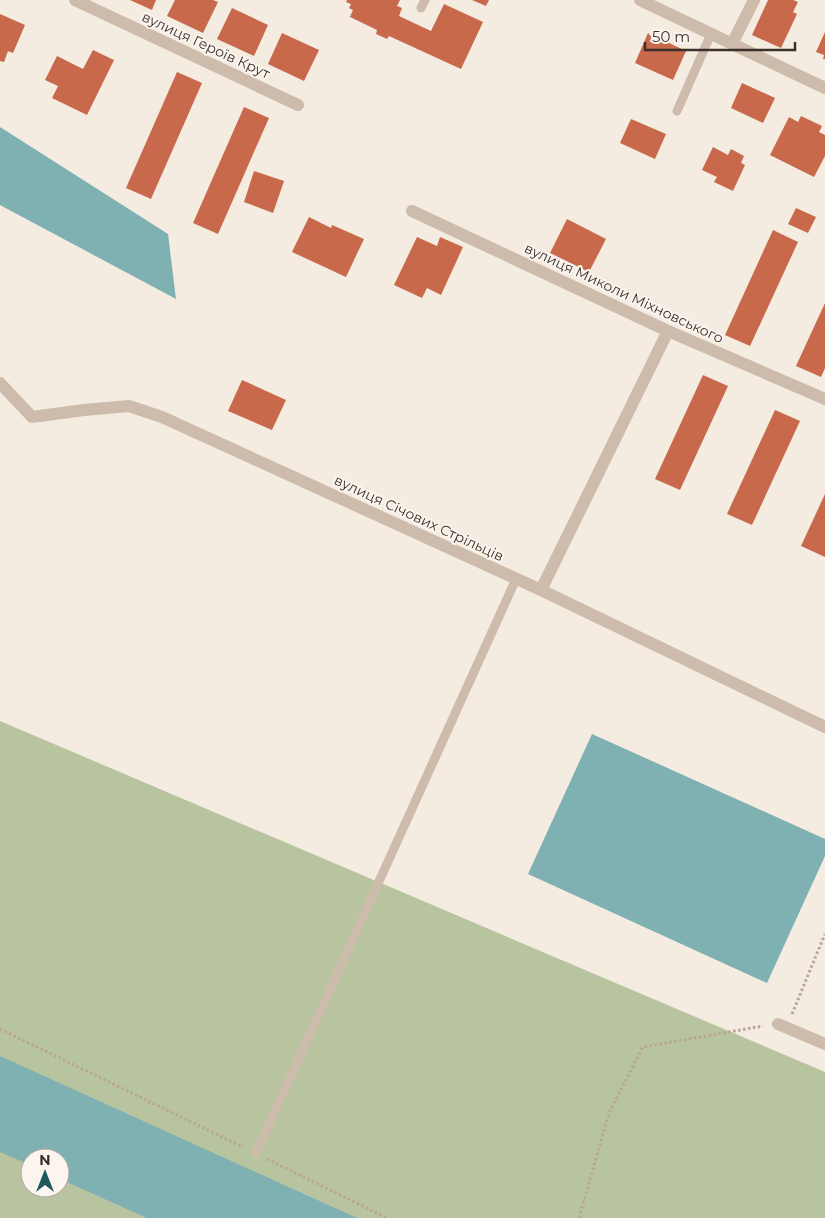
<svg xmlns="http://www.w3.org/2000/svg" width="825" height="1218" viewBox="0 0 825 1218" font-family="Montserrat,sans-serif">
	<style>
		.green { fill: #b8c4a0; fill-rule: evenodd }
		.water { fill: #7fb0b2 }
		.building { fill: #c8694b }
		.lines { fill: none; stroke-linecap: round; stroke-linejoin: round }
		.path { stroke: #b9a596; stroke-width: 3; stroke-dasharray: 2.5 2.5; stroke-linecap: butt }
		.lane { stroke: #cdbbac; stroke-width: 9 }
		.street { stroke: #cdbbac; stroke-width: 12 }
		.labels { text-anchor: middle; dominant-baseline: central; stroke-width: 4; stroke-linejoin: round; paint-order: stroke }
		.street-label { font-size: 14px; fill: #3b302b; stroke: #fbf5ee }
	</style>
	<rect width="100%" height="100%" fill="#f4ebe1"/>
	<path class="green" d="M0,721l825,351v146h-825zM30,1158h30v30h-30z"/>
	<g class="water">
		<path d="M0,127l168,107 8,65 -176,-94z"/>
		<path d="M592,734l233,105v17l-58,127 -239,-109z"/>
		<path d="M0,1056l357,162h-210l-87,-39v-21h-30v7l-30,-13z"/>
	</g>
	<g class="building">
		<path d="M130,0h26l-4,10z"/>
		<path d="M175,0h38l5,2 -15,31 -36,-17z"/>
		<path d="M347,0h53l-3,6 5,2 -3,8 32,15 13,-27 39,18 -22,47 -72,-33 -2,3 -11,-5 1,-4 -27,-13 3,-7 -4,-2 2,-4 -5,-2z"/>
		<path d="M472,0h17l-3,6z"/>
		<path d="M768,0h25l5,2 -5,10 4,2 -16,34 -29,-13z"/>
		<path d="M232,8l36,17 -14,31 -37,-17z"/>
		<path d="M0,14l25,11 -12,28 -5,-2 -4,11 -4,-1z"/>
		<path d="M825,32v27h-2l1,-4 -8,-3z"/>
		<path d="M282,33l37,17 -15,31 -36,-17z"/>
		<path d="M648,33l38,18 -13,29 -38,-17z"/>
		<path d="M93,50l21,10 -27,55 -35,-17 6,-12 -13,-6 12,-24 26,13z"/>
		<path d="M177,72l25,11 -51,116 -25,-11z"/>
		<path d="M742,83l33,15 -12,25 -32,-15z"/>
		<path d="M244,107l25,11 -51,116 -25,-11z"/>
		<path d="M801,116l21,10 -3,6 6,3v21l-11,21 -44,-22 19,-38 9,5z"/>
		<path d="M631,119l35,15 -11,25 -35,-16z"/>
		<path d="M713,147l15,8 3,-6 13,7 -3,7 4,2 -12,26 -19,-9 3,-5 -15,-7z"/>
		<path d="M254,171l30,10 -11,32 -29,-11z"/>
		<path d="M796,208l20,9 -8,16 -20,-9z"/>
		<path d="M309,217l22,11 1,-3 32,14 -18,38 -54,-25z"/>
		<path d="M567,219l39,20 -17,33 -39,-19z"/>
		<path d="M773,230l25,12 -48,104 -25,-11z"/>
		<path d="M417,237l20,9 3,-9 23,10 -22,48 -14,-7 -5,10 -28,-13z"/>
		<path d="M825,303v65l-4,9 -25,-11z"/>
		<path d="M703,375l25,11 -48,104 -25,-11z"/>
		<path d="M242,380l44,20 -14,30 -44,-19z"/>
		<path d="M775,410l25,11 -48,104 -25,-11z"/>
		<path d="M825,494v63l-24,-11z"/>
	</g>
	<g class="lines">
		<g class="path">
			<path d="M792,1014l33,-80"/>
			<path d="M0,1029l243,118"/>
			<path d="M267,1159l120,59"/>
			<path d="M579,1218l30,-105 34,-66 120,-21"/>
		</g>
		<g class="lane">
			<path d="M421,8l4,-8"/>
			<path d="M677,111l34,-77"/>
			<path d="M256,1153l260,-574"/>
		</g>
		<g class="street">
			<path d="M75,0l223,105"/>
			<path d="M640,0l185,88"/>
			<path d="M732,44l22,-44"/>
			<path d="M412,211l256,120 157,68"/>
			<path d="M0,383l32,34 52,-7 45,-4 33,11 379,173 284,137"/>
			<path d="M541,590l127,-259"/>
			<path d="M778,1024l47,20"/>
		</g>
	</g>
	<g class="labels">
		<g class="street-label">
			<text transform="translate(206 45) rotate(25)">вулиця Героїв Крут</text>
			<text transform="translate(624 293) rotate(25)">вулиця Миколи Міхновського</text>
			<text transform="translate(419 518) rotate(25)">вулиця Січових Стрільців</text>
		</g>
	</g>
	<g transform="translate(45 1173)"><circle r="24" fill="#fbf5ee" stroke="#aea6a0"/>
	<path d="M0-4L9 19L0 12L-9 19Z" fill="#1f5a5e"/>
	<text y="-8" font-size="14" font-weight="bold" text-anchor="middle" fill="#3b302b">N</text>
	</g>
	<path d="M645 42v8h150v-8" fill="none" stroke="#3b302b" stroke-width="2.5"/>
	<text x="652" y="42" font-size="15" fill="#3b302b" stroke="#fbf5ee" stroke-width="4" paint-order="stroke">50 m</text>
</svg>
